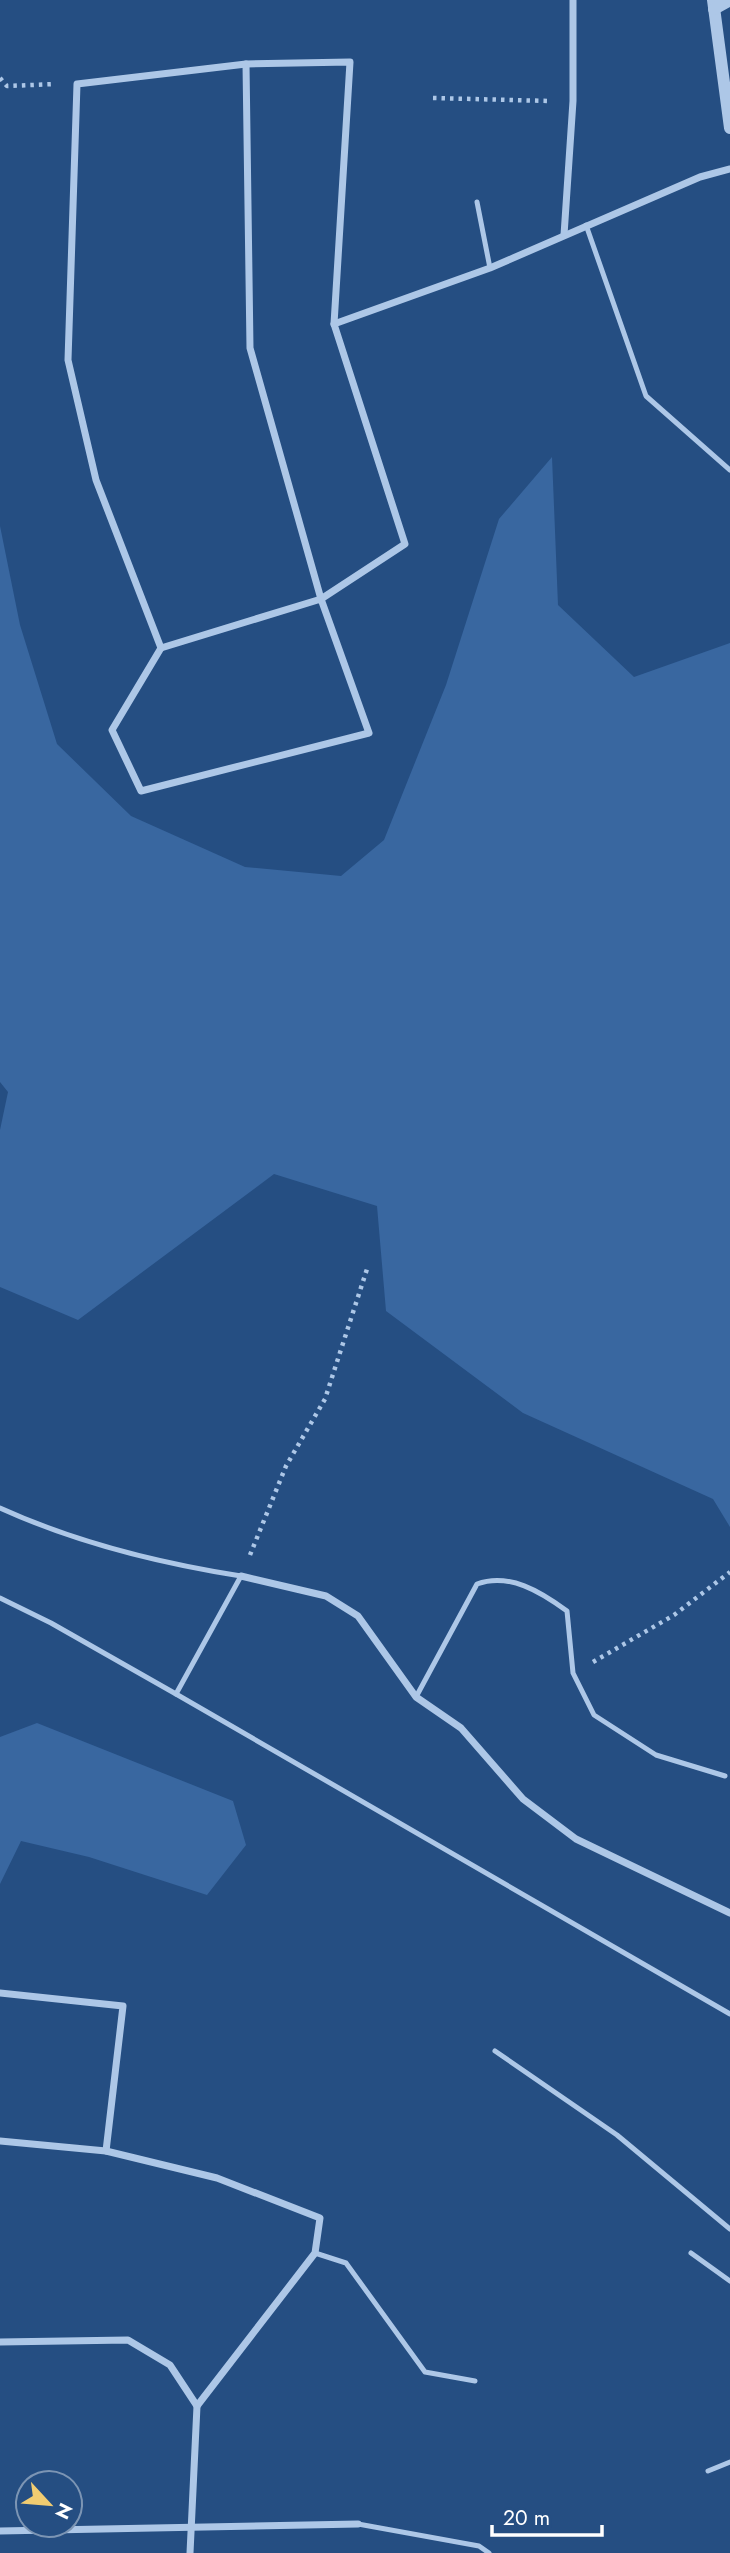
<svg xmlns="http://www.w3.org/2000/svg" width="730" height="2553" viewBox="0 0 730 2553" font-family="Jost,sans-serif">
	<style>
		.green { fill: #3967a0 }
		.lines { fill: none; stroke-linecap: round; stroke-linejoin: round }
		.path { stroke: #adc7e7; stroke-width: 4.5; stroke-dasharray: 3.5 5; stroke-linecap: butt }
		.service { stroke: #adc7e7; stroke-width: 5 }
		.minor { stroke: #adc7e7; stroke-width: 7 }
		.tertiary { stroke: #adc7e7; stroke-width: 12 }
	</style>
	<rect width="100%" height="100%" fill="#254e82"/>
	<g class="green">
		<path d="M552,457l6,148 76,72 96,-34v884l-17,-28 -190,-86 -137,-102 -9,-105 -103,-32 -196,146 -78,-33v-157l8,-38 -8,-10v-556l20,99 37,119 74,72 114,51 96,9 43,-36 62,-155 53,-166z"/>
		<path d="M37,1723l196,78 13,44 -39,50 -118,-38 -68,-16 -21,43v-147z"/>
	</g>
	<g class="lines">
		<g class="path">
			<path d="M0,78l7,8 48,-2"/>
			<path d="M433,98l118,3"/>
			<path d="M250,1555l36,-89 39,-67 42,-130"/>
			<path d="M593,1662l81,-47 56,-43"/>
		</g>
		<g class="service">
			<path d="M477,202l13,66"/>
			<path d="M586,225l60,171 84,74"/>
			<path d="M0,1508c77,35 158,55 241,68l-65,118"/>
			<path d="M0,1598l51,25 125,71 554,320"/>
			<path d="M416,1697l61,-113c32,-12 64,8 90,27l6,62 21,42 62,40 69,21"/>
			<path d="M495,2051l122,84 113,94"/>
			<path d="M315,2253l31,10 79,109 50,9"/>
			<path d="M691,2253l39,28"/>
			<path d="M708,2471l22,-9"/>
			<path d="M358,2524l121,22 10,7"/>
		</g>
		<g class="minor">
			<path d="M246,64l4,284 71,251 48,134 -228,58 -29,-61 49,-82 160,-49 84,-55 -71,-220 156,-56 210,-91 30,-8"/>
			<path d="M564,235l9,-134v-101"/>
			<path d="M161,648l-65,-168 -28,-120 9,-276 169,-20 104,-2 -16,262"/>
			<path d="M241,1576l85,20 32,20 58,81 45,31 62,71 53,40 154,74"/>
			<path d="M0,1993l123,13 -17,145"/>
			<path d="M0,2141l106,10 111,27 103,40 -5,35 -118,153"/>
			<path d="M0,2342l128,-2 42,25 27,41 -7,147"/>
			<path d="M0,2531l358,-7"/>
		</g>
		<g class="tertiary">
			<path d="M713,0l17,128"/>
			<path d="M714,9l16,-9"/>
		</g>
	</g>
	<g transform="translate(49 2504) rotate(116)"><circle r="33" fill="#254e82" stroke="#7c95b4" stroke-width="2"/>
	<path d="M0-5L12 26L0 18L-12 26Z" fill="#f1cc71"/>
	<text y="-10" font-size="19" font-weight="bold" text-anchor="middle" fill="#ffffff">N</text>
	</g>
	<path d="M492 2525v10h110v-10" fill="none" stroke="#ffffff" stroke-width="3.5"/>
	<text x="503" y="2525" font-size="21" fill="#ffffff" stroke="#254e82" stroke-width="5" paint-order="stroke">20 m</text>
</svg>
